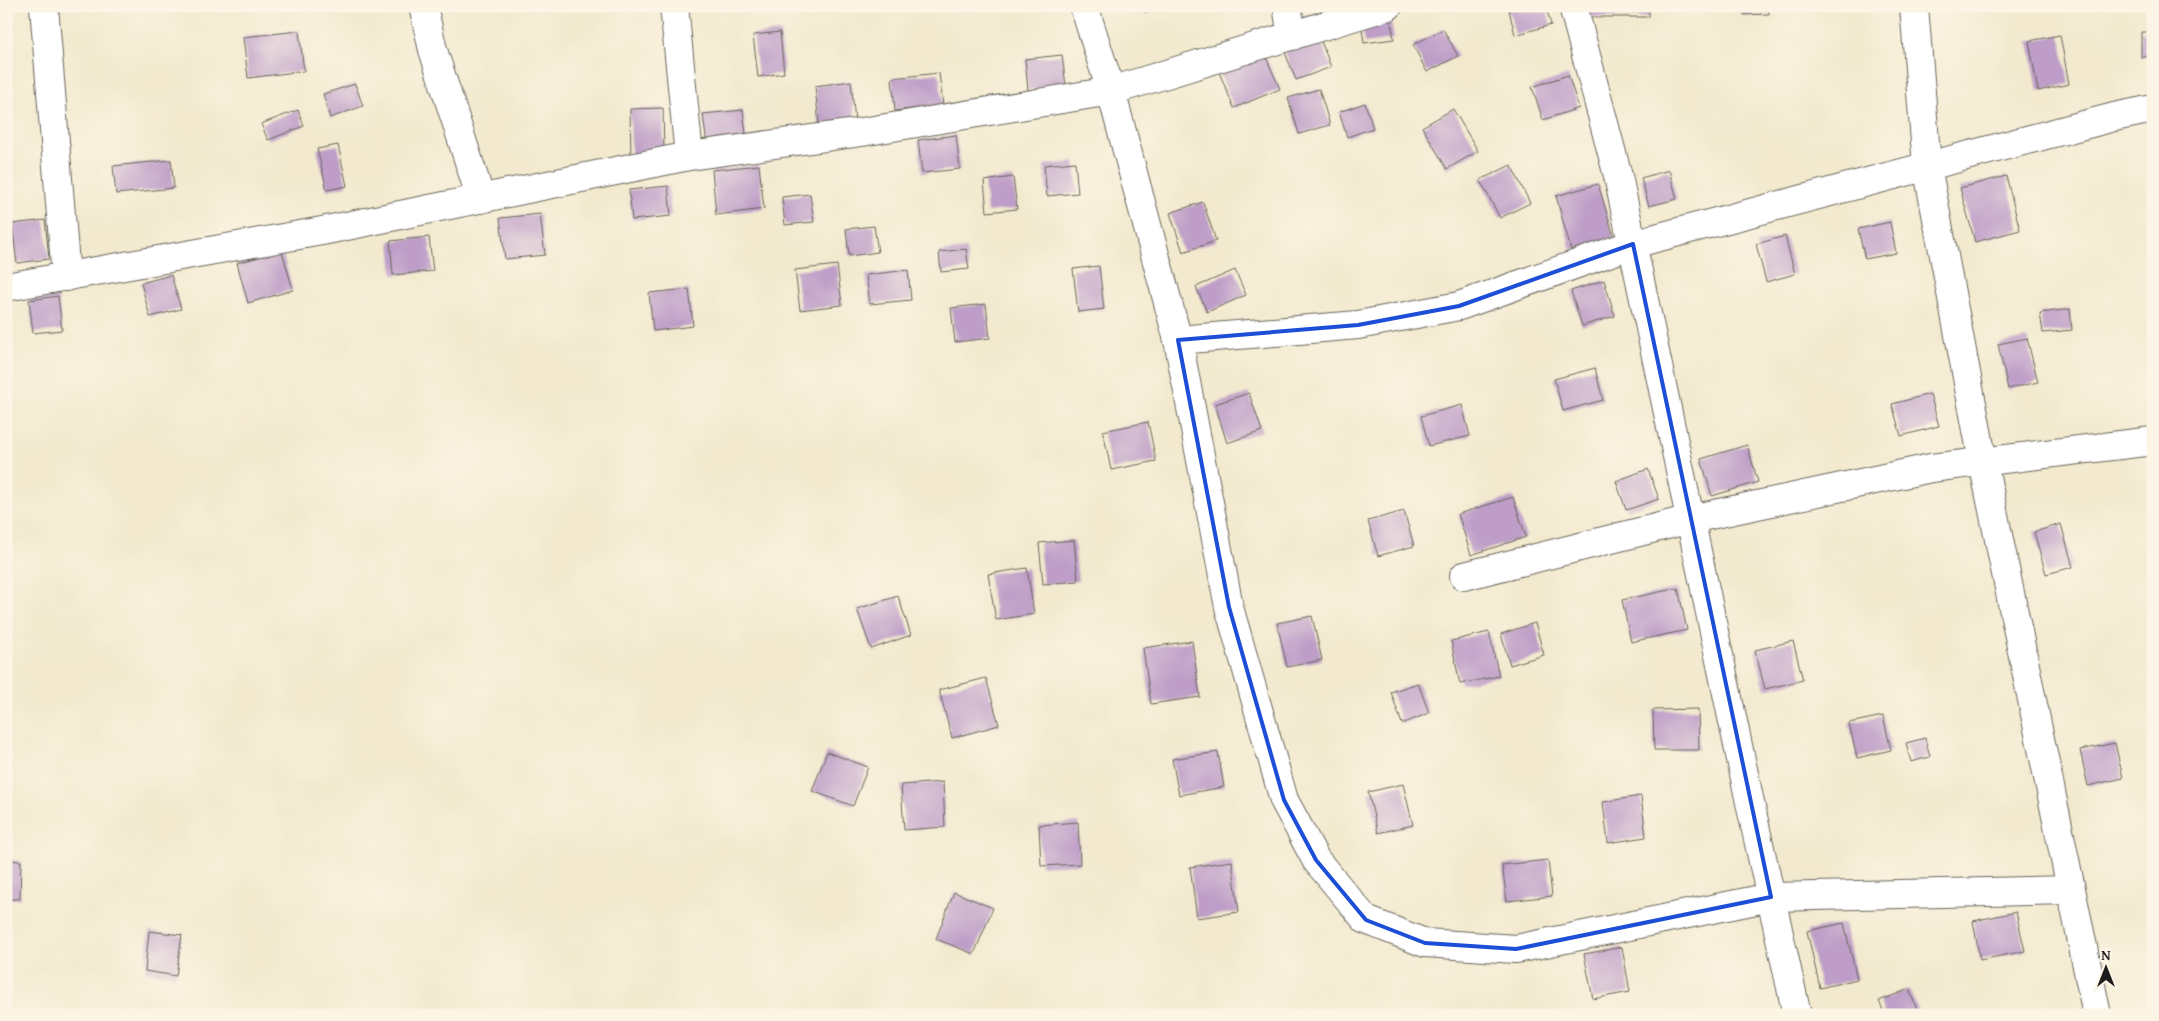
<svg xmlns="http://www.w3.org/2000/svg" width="2159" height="1021" viewBox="0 0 2159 1021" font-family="'Gentium Book Plus',serif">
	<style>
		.building { fill: #be9ec8 }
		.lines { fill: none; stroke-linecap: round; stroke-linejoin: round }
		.street-casing { stroke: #67645a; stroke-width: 30 }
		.street { stroke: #fff; stroke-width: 28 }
		.marked { fill: none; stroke: #1d4ed8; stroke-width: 4; stroke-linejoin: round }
	</style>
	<rect width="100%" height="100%" fill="#fcf5e5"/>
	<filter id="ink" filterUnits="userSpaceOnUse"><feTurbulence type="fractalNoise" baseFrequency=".02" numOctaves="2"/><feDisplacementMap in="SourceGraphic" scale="10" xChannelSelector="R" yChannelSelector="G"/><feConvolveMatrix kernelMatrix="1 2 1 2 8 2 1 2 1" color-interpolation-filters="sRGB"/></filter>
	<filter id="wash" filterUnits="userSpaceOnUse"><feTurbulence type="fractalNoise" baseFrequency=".0096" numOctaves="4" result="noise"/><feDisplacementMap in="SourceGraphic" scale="20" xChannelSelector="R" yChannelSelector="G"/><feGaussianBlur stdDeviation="1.12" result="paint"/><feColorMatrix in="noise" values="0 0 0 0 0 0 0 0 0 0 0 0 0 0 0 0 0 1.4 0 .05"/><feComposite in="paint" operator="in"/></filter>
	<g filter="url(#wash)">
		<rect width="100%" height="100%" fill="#f2e9ce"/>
		<g id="blocks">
			<g class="building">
				<path d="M1144,6h37v2l-37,4z"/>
				<path d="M1508,6h38l5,19 -36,10z"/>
				<rect x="1578" y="6" width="71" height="11"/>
				<path d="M1693,6h38v2l-38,2z"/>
				<path d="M1743,6h25l1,8 -25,1z"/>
				<path d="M1390,16l4,23 -30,4 -3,-22z"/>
				<path d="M1443,29l15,27 -31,16 -14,-27z"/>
				<path d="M299,31l5,40 -56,7 -5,-41z"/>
				<path d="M780,32l4,41 -26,4 -5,-42z"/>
				<path d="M2141,32h12v24l-12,1z"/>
				<path d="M2060,35l9,49 -31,7 -9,-50z"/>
				<path d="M1319,36l12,31 -35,13 -12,-30z"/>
				<path d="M1264,53l16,36 -46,19 -15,-36z"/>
				<path d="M1062,55l4,31 -38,4 -3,-31z"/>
				<path d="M939,73l4,32 -48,6 -3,-33z"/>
				<path d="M1568,75l11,33 -36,12 -11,-33z"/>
				<path d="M851,81l4,40 -36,4 -4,-39z"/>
				<path d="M355,84l8,22 -33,12 -7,-24z"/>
				<path d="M1319,89l11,36 -31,9 -11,-36z"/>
				<path d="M1365,103l8,25 -26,9 -8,-25z"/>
				<path d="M663,108l1,45 -33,1 -1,-45z"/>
				<path d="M1453,109l25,42 -31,18 -25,-42z"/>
				<path d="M298,110l6,16 -36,14 -7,-16z"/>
				<path d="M743,110l4,32 -40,4 -4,-32z"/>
				<path d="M956,135l4,34 -38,4 -4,-33z"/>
				<path d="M338,145l9,41 -20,4 -10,-41z"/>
				<path d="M171,160l3,28 -58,6 -3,-28z"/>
				<path d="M1075,162l3,31 -31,3 -3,-31z"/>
				<path d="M759,165l5,44 -48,6 -4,-45z"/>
				<path d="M1511,165l19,38 -30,15 -20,-38z"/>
				<path d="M1669,170l8,29 -28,7 -8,-28z"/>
				<path d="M2006,176l14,54 -45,12 -15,-54z"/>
				<path d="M1013,177l4,32 -30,3 -3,-31z"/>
				<path d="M1598,184l16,53 -43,13 -15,-54z"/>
				<path d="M668,186l3,30 -39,4 -3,-30z"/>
				<path d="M810,194l4,28 -29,3 -3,-28z"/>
				<path d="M1203,202l13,39 -33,11 -13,-39z"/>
				<path d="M540,214l5,41 -40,4 -5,-41z"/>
				<path d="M45,220l4,39 -32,4 -5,-39z"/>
				<path d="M1890,222l6,31 -31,6 -7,-30z"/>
				<path d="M874,226l4,26 -29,4 -3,-27z"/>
				<path d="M1785,236l10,38 -29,8 -10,-38z"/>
				<path d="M429,237l4,34 -40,4 -3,-34z"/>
				<path d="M966,249l3,20 -28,3 -2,-20z"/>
				<path d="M282,251l11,39 -45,13 -11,-40z"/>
				<path d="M837,265l5,40 -42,5 -5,-40z"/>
				<path d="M1099,266l5,43 -26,3 -5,-43z"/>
				<path d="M908,270l3,30 -41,4 -4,-29z"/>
				<path d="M1235,270l11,25 -39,17 -11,-25z"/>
				<path d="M171,275l10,34 -31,8 -9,-34z"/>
				<path d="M1604,280l11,36 -33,10 -11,-35z"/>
				<path d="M689,289l4,37 -40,5 -4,-38z"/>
				<path d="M58,296l4,34 -29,3 -4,-33z"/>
				<path d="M986,304l4,34 -35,4 -4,-34z"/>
				<path d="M2070,309l2,21 -29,3 -3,-20z"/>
				<path d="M2027,338l11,44 -30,7 -10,-45z"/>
				<path d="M1595,368l8,32 -40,11 -9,-32z"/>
				<path d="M1249,393l13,38 -35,12 -12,-39z"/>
				<path d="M1930,394l9,32 -38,10 -9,-32z"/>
				<path d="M1462,405l8,31 -41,10 -8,-30z"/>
				<path d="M1148,422l8,39 -45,9 -8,-39z"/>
				<path d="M1747,445l11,37 -46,14 -11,-37z"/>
				<path d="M1648,469l11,30 -33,11 -10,-29z"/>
				<path d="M1513,497l13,40 -55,18 -13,-41z"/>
				<path d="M1404,511l10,35 -36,10 -10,-35z"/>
				<path d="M2061,524l12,43 -27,7 -12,-42z"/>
				<path d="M1074,540l4,41 -35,3 -4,-41z"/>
				<path d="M1027,568l7,46 -38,6 -8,-46z"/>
				<path d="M1678,588l9,42 -56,12 -9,-42z"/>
				<path d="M898,596l13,39 -40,14 -14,-40z"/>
				<path d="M1312,616l10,44 -35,7 -10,-44z"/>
				<path d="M1535,623l9,32 -34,10 -9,-31z"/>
				<path d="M1489,632l10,44 -39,8 -9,-43z"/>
				<path d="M1192,641l8,56 -49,7 -8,-56z"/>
				<path d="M1793,641l10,39 -38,9 -10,-39z"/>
				<path d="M986,678l13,47 -47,13 -13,-48z"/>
				<path d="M1418,683l11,30 -27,11 -11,-32z"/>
				<path d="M1698,709l1,41h-45l-1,-40z"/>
				<path d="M1883,716l8,34 -34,8 -8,-35z"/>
				<path d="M1925,738l5,19 -19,5 -5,-19z"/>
				<path d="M2115,743l8,35 -35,8 -8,-36z"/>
				<path d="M827,752l41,15 -15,39 -41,-15z"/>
				<path d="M1218,752l6,35 -45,8 -7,-36z"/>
				<path d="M943,782l2,45 -41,3 -3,-45z"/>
				<path d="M1403,784l10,41 -35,8 -10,-41z"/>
				<path d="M1641,796l5,41 -38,6 -5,-41z"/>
				<path d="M1078,822l2,42 -39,2 -2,-41z"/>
				<path d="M6,860l15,1 -1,38h-14z"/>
				<path d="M1548,860l4,36 -45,5 -5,-36z"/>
				<path d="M1232,861l7,51 -42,6 -7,-51z"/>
				<path d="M954,892l39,16 -19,46 -38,-15z"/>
				<path d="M2016,912l9,39 -45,9 -7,-39z"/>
				<path d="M1844,923l13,56 -37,9 -13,-57z"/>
				<path d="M149,931l33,4 -6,41 -31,-5z"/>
				<path d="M1622,947l8,45 -37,7 -9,-45z"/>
				<path d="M1909,989l10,26h-34l-6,-14z"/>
			</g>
		</g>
	</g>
	<g filter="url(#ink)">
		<use href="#blocks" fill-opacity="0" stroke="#67645a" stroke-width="1"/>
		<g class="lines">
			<defs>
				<g id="street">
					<path d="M44,6l22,271"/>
					<path d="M423,6l10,44 48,149"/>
					<path d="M674,6l15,150"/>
					<path d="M1084,6l27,85 67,249 51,267 55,193 32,60 50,60 59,23 91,6 255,-52 300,-7"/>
					<path d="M1287,6l5,30"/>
					<path d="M1573,6l45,170 134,636 45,203"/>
					<path d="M1914,6l13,160 56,296 114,553"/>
					<path d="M6,287l316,-56 367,-75 173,-24 249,-41 277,-85"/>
					<path d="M1178,340l180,-15 101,-19 174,-62 481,-127 39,-8"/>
					<path d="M1464,576l227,-57 240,-51 222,-27"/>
				</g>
			</defs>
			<use href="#street" class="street-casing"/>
			<use href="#street" class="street"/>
		</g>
	</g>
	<path class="marked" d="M1633,244l138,653 -255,52 -91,-6 -59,-23 -50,-60 -32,-60 -55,-193 -51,-267 180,-15 101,-19z"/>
	<rect width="2159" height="1021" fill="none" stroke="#fcf5e5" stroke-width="25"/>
	<g transform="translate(2106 968)" stroke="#fcf5e5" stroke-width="4" paint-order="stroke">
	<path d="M0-4L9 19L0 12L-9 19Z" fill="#1c1c1c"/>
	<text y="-8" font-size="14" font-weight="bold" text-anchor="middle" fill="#1c1c1c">N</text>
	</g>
</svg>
